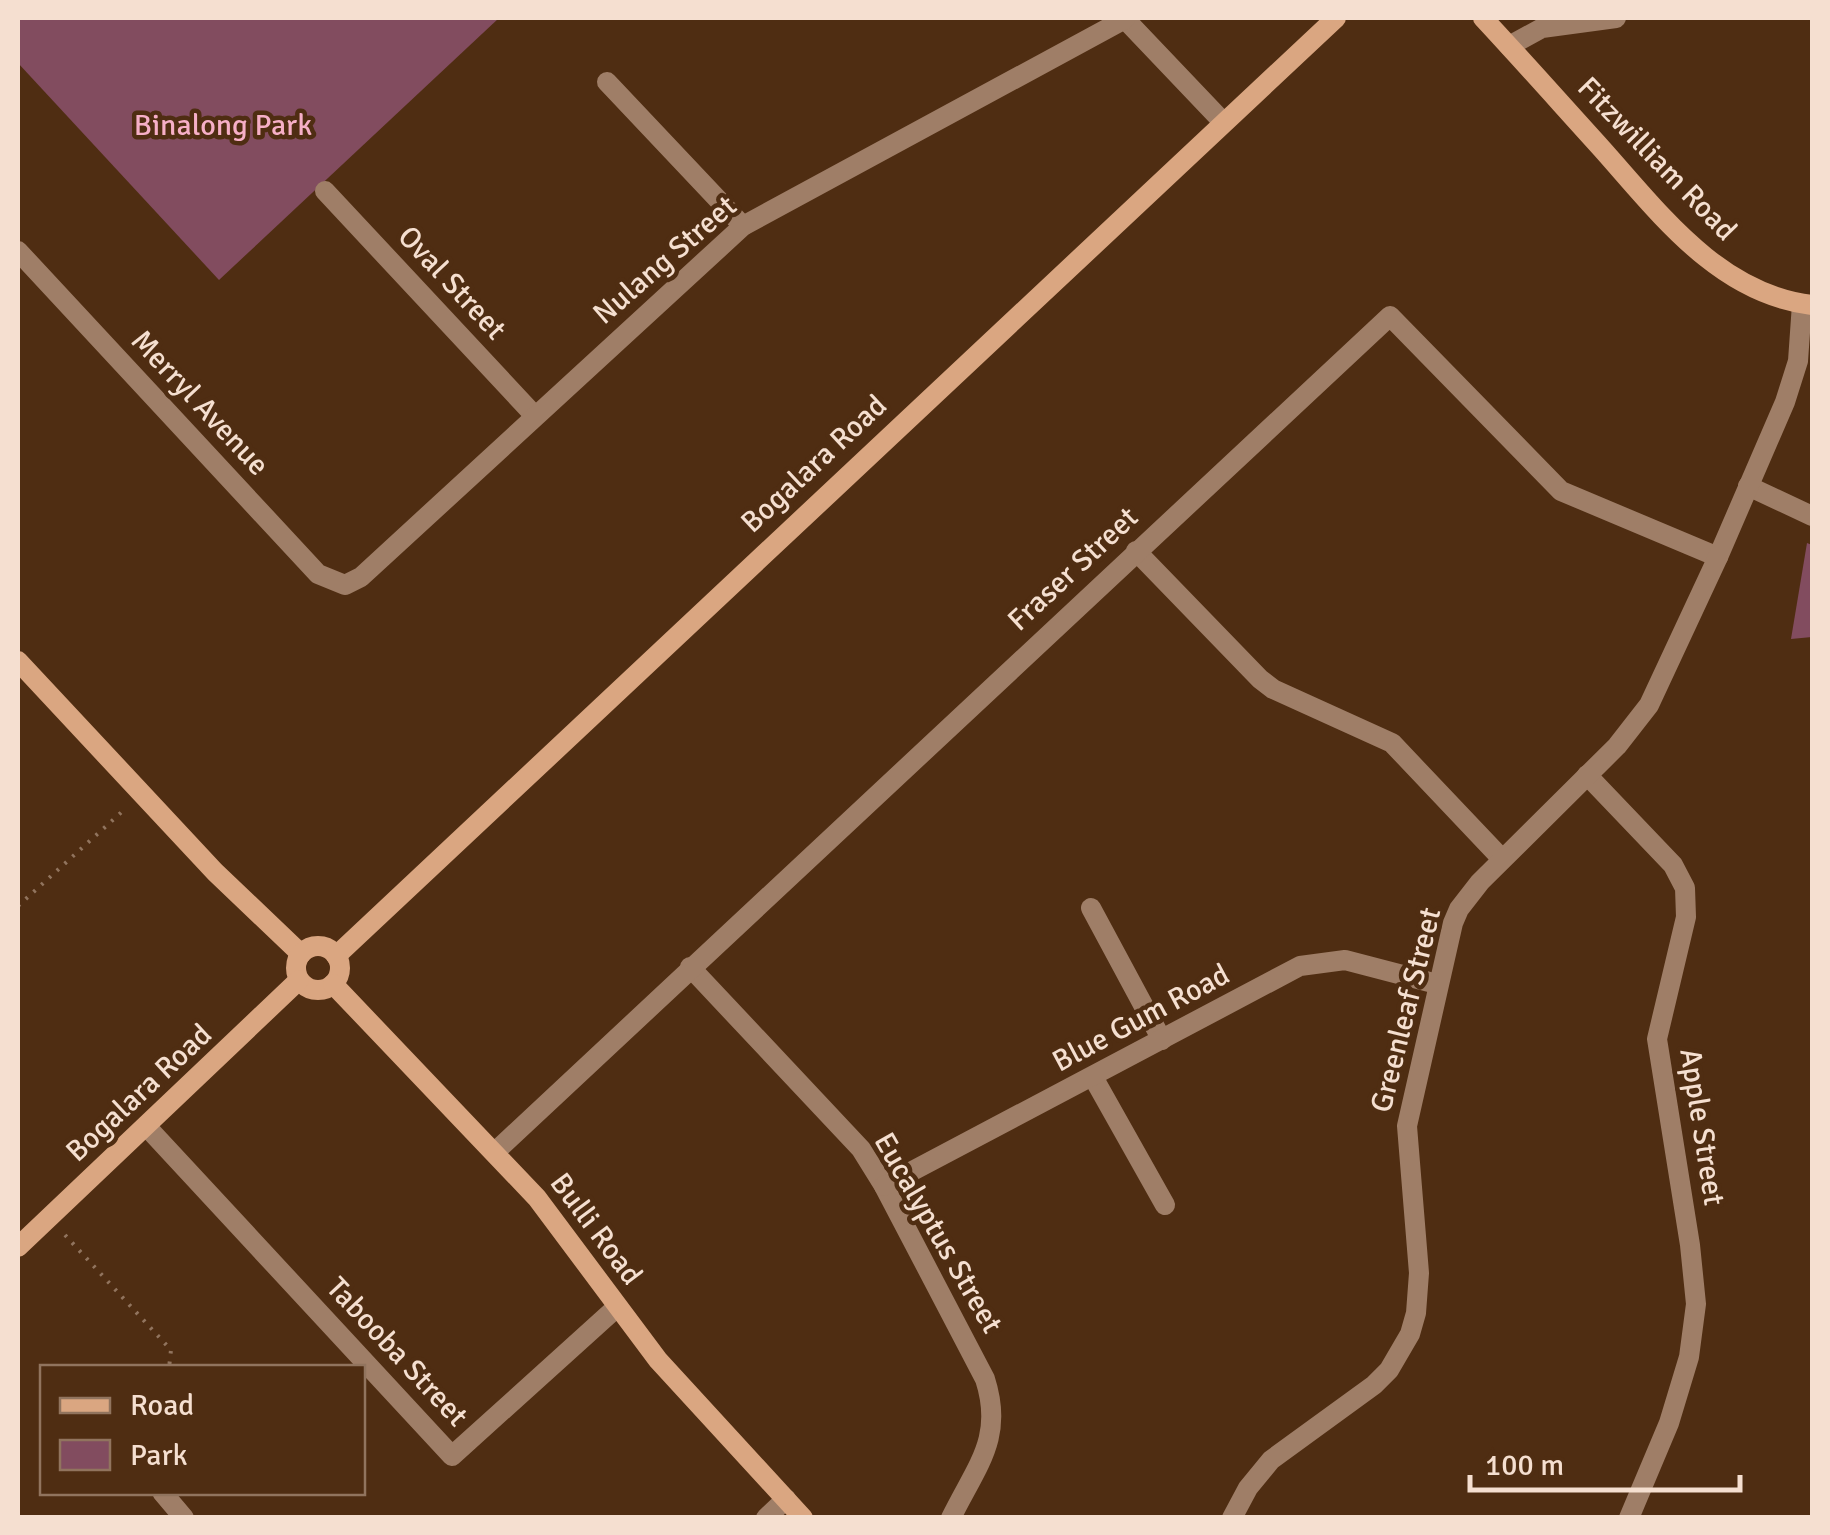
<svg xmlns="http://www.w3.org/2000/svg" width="1830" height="1535" viewBox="0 0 1830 1535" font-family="Signika,sans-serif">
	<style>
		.green { fill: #824c5f }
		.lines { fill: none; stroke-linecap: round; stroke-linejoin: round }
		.path { stroke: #91745e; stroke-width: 4; stroke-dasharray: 2.5 8; stroke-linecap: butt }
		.street { stroke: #9f7e67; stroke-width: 20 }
		.secondary { stroke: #daa681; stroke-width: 20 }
		.labels { text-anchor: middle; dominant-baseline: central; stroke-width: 9; stroke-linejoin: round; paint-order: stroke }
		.park-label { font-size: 30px; fill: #f6afc7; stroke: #4f2d12 }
		.street-label { font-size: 30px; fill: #f5dfd0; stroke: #4f2d12 }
	</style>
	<rect width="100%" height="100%" fill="#4f2d12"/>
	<g class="green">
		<path d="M18,18h481l-280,262 -201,-217z"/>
		<path d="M1807,543l5,2v92l-21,2z"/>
	</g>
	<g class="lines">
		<g class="path">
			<path d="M18,906l107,-97"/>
			<path d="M65,1235l106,115 -2,18"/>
		</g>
		<g class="street">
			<path d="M1124,18l99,104"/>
			<path d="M1509,46l33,-18 74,-10"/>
			<path d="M607,82l136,144"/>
			<path d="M325,191l210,225"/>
			<path d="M18,251l300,323 27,11 16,-8 382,-351 382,-207"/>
			<path d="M1748,486l64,30"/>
			<path d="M1136,551l124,128 13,10 119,54 110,116"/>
			<path d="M1587,775l86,90 12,23 1,29 -29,122 33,206 6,59 -7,53 -20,66 -40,95"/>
			<path d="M1091,908l71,132"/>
			<path d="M690,967l171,182 23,37 101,193c19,59 -8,86 -34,139"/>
			<path d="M1093,1077l72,128"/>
			<path d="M147,1127l305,329 165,-149"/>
			<path d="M495,1152l895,-836 171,175 157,66"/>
			<path d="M884,1186l416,-220 45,-6 92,24"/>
			<path d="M162,1492l22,26"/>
			<path d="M766,1518l20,-19"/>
			<path d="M1232,1518l16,-30 23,-28 103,-75 15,-15 21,-36 6,-21 3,-40 -12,-147 46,-203 6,-14 21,-27 137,-136 32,-41 69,-148 67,-155 13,-41 4,-57"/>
		</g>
		<g class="secondary">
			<path d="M1483,18c40,43 79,87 119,131 58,65 117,145 210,156"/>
			<path d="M18,661l197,211 86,82"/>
			<circle cx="318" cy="968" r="22"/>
			<path d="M336,956l1000,-938"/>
			<path d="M333,984l204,214 121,162 145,158"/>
			<path d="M18,1247l281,-267"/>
		</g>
	</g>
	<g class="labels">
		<g class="park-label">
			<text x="223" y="125">Binalong Park</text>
		</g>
		<g class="street-label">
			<text transform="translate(1657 159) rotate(46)">Fitzwilliam Road</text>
			<text transform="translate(665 260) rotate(-41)">Nulang Street</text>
			<text transform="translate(452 283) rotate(47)">Oval Street</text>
			<text transform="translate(200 403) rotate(47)">Merryl Avenue</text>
			<text transform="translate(814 464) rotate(-43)">Bogalara Road</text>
			<text transform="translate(1073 569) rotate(-43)">Fraser Street</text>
			<text transform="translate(1406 1010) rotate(-76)">Greenleaf Street</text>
			<text transform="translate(1141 1018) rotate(-28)">Blue Gum Road</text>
			<text transform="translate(139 1093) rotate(-43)">Bogalara Road</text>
			<text transform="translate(1702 1127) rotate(81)">Apple Street</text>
			<text transform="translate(596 1229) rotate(53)">Bulli Road</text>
			<text transform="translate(938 1233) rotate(60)">Eucalyptus Street</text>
			<text transform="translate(397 1352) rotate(47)">Tabooba Street</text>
		</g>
	</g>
	<rect width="1830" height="1535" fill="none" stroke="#f5dfd0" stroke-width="40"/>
	<rect x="40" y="1365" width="325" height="130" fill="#4f2d12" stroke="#91745e" stroke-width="2.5"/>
	<rect x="60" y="1398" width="50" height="15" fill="#daa681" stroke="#91745e" stroke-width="2.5"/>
	<text x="130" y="1415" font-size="30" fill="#f5dfd0">Road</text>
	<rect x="60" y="1440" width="50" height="30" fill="#824c5f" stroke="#91745e" stroke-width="2.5"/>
	<text x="130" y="1465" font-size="30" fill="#f5dfd0">Park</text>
	<path d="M1470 1475v15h270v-15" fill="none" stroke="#f5dfd0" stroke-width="5"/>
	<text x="1485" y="1475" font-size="30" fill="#f5dfd0" stroke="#4f2d12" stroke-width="8" paint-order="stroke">100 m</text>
</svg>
